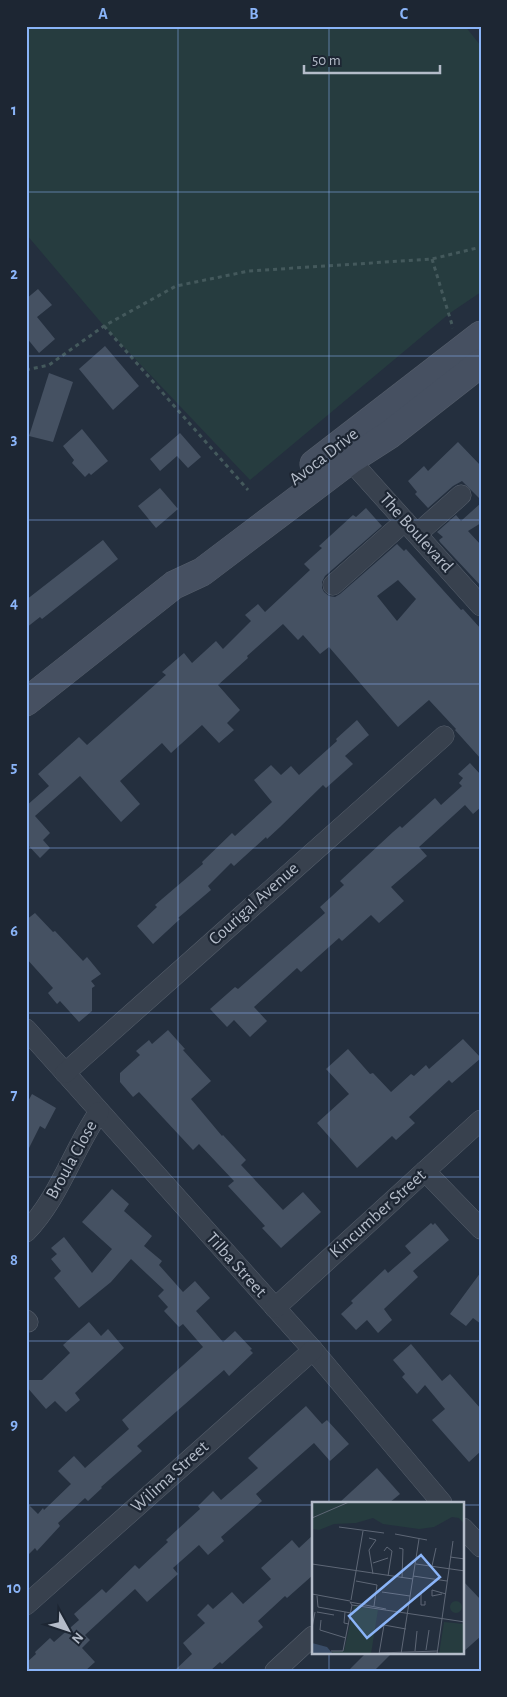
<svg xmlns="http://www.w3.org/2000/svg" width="507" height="1697" viewBox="0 0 507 1697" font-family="'Alegreya Sans',sans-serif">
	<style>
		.green { fill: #263c3f }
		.building { fill: #455162; fill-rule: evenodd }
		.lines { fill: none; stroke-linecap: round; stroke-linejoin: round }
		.street-casing { stroke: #565f6c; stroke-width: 21 }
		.secondary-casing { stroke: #565f6c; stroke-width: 29 }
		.path { stroke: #44595c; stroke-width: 3; stroke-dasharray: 4 4; stroke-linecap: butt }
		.street { stroke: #38414e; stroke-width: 20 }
		.secondary { stroke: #465061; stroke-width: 28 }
		.grid { fill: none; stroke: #8ab4f8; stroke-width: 1; stroke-opacity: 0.55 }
		.labels { text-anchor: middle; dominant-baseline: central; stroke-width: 4.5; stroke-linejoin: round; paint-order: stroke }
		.street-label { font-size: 18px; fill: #b4bcc9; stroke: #1d2633 }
		.inset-road { fill: none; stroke: #5e6776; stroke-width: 1 }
		.view { fill: #8ab4f8; fill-opacity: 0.15; stroke: #8ab4f8; stroke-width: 2.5 }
		.inset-edge { fill: none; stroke: #b4bcc9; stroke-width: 2.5 }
		.neatline { fill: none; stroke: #8ab4f8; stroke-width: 2 }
		.grid-label { font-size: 16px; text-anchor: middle; font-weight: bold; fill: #8ab4f8 }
	</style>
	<rect width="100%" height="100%" fill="#242f3e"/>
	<path class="green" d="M26,26h439l16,20v246l-31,21 -200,167 -146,-154 -78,-92z"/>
	<g class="building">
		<path d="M38,289l14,16 -15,12 18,22 -16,14 -13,-16v-38z"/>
		<path d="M105,346l34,40 -26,24 -34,-41z"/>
		<path d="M49,373l24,9 -20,60 -24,-6z"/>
		<path d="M82,429l26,32 -17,14 -2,-2 -4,4 -13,-14 2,-3 -11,-14z"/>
		<path d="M180,433l21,24 -13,11 -11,-12 -17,15 -10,-12z"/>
		<path d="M458,442l23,24v34l-19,-19 -9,5 -25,22 -13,-14 2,-2 -9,-11 16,-15 4,5z"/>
		<path d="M160,488l18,21 -22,19 -18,-22z"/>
		<path d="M481,503v20l-13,8 13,14v41l-41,-44 -1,-2 4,-3 -6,-5 19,-17 5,6z"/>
		<path d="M366,508l16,18 -57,50 -3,6v6l2,4 5,4 6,1 5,-3 57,-50 7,7 2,-2 55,61 2,-1 18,20v130l-26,-29 1,-1 -27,-29 -31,27 -69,-80 -9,7 -17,-19 -5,5 -15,-16 -36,32 1,2 -30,27 22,25 -13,13 7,7 -15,13 -17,-18 -31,28 -9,-10 -42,38 20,23 -19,18 -41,-46 -45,40 15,17 -7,7 7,8 -10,10 -14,-15v-37l23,-20 -11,-12 41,-37 8,8 79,-70 -4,-3 22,-19 8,10 24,-22 7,8 28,-28 -6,-6 13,-11 7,8 45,-42 -6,-6 18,-16 -3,-2 34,-31 3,2zM398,580l18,19 -19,22 -20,-25z"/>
		<path d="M103,540l15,19 -76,60 -2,-2 -14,11v-28z"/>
		<path d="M357,720l12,15 -24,21 8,8 -27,24 -3,-3 -43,42 -13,12 -1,-2 -32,29 -3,-3 -23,23 3,4 -33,28 2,1 -27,25 -16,-18 20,-19 -2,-2 48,-41 -1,-2 30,-29 3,3 37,-34 -18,-22 17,-15 10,10 10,-9 8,9 38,-34 -1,-2z"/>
		<path d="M470,763l11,12v32l-8,7 -8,-9 -46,42 8,9 -36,31 13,14 -25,22 -8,-8 -29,26 -3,-3 -38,34 -4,-4 -43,39 13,14 -17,16 -16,-17 -7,7 -17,-18 25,-22 3,2 87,-76 -5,-6 24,-22 -4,-4 53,-49 7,-6 2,2 33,-30 6,7 21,-19 -3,-3 4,-5 -5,-4z"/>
		<path d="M35,913l18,19 2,-1 28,30 4,-4 14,17 -10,7 4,5 -3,2v23l-13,11 -19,-21 -3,3 -9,-11 5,-5 -27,-30v-38z"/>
		<path d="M168,1030l17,19 -2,1 28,31 -20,18 31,37 1,-1 23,25 -5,5 42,45 20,-18 18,20 -40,36 -19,-20 3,-2 -37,-40 6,-5 -35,-37 -6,6 -54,-58 -6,5 -13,-15v-9l20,-18 -4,-4 13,-11 3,4z"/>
		<path d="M463,1039l18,19 -29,25 -3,-3 -40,37 6,6 -19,17 -4,-4 -35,32 -40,-45 32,-29 -23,-25 22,-20 22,25 3,-1 18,19 20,-18 3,2 12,-11 3,4z"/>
		<path d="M32,1094l24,14 -11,21 -5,-3 -14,28v-49z"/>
		<path d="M112,1189l17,15 -5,7 28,25 -8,10 18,15 -3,4 24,27 12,-11 15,17 -14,13 27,31 12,-11 17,18 -2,1 3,3 -24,23 -5,-6 -87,76 5,5 -41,36 1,1 -14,13 -3,-3 -27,25 2,3 -23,25 -2,-3 -9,9v-55l12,12 5,-6 1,2 27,-26 -13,-13 16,-15 11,12 44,-39 -7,-9 81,-73 -20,-23 -4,3 -15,-16 4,-4 -10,-11 6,-6 -33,-31 -20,23 -32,26 -25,-30 7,-7 -10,-12 6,-5 -6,-6 13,-11 28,36 20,-24 -30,-27z"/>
		<path d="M431,1223l2,2 2,-2 14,17 -36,31 5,6 -34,32 8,11 -14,13 -11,-13 -11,10 -15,-16 12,-11 -2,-2 34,-32 3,4 23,-20 -6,-7z"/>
		<path d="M481,1272v52l-8,-6 -7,8 -16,-12z"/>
		<path d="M89,1322l12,14 7,-7 16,19 -49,45 5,7 -14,12 -11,-11 -9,8 -20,-23v-6h16l28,-27 -7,-8z"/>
		<path d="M411,1344l31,37 8,-7 31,35v42l-12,11 -37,-42 13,-11 -20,-24 -8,9 -15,-17 3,-3 -12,-14z"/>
		<path d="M306,1406l16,18 5,-4 22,24 -19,17 -16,-18 -58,51 6,7 -41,36 3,4 -16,14 -9,-10 -26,23 5,6 -31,28 -12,-13 -50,46 5,5 -8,8 13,14 -10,9h-59v-8l10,-9 -1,-2 15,-14 4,4 25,-22 -5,-6 28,-25 4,4 29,-28 4,4 29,-27 -2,-2 34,-31 -2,-3 15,-15 8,9 37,-32 -10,-10z"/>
		<path d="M377,1468l23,26 -11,9h-50z"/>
		<path d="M313,1535v40l-26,23 -2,-2 -27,25 5,6 -41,37 -2,-2 -10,9h-36l18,-17 -9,-11 22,-20 -8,-8 11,-11 5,5 19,-17 11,12 28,-25 -10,-11 31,-28 7,8z"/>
		<path d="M463,1581l18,19v36l-18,16z"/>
		<path d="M366,1653h26l-18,18h-26z"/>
	</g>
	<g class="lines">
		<defs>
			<g id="street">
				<path d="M350,460l131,146"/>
				<path d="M417,534l44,-39"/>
				<path d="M333,585l72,-64"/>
				<path d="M26,1029l287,321 129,153"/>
				<path d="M65,1073l379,-337"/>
				<path d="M425,1171l56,58"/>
				<path d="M26,1232c33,-34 47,-82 73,-120"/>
				<path d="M275,1308l206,-188"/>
				<path d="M26,1320l2,2"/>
				<path d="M463,1528l18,19"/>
				<path d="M26,1605l287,-255"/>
				<path d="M275,1671l38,-35"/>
			</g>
			<g id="secondary">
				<path d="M314,464l167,-129"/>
				<path d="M26,702l148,-117 28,-13 148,-112 39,-25 92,-72"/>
			</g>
		</defs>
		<use href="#street" class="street-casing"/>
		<use href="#secondary" class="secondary-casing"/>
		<g class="path">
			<path d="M432,259l21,69"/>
			<path d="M104,326l144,164"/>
			<path d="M26,370l23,-5 55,-39 72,-40 73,-15 183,-12 49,-12"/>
		</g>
		<use href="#street" class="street"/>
		<use href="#secondary" class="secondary"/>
	</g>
	<path class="grid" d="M178,26v1645M329,26v1477M26,192h455M26,356h455M26,520h455M26,684h455M26,848h455M26,1013h455M26,1177h455M26,1341h455M26,1505h287M463,1505h18M329,1653v18"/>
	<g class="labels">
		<g class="street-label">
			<text transform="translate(324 457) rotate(-38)">Avoca Drive</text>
			<text transform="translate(416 533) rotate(48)">The Boulevard</text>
			<text transform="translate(254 904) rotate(-42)">Courigal Avenue</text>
			<text transform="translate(72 1160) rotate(-61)">Broula Close</text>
			<text transform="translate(378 1214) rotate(-42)">Kincumber Street</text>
			<text transform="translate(236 1265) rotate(48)">Tilba Street</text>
			<text transform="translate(170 1477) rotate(-42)">Wilima Street</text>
		</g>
	</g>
	<g transform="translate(312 1502)">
		<rect width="152" height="152" fill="#242f3e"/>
		<path d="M0,0h152v22l-5,-6 -7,-1 -18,10 -15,2 -36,-5 -10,-6 -17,5 -22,1 -15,6 -7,-1zM138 105a6 6 0 1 1 12 0a6 6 0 1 1-12 0ZM42,104l24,4 -7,44h-38l-1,-3h12zM132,120l20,2v30h-25z" fill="#263c3f"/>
		<path d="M0,141l15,4 6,7h-21z" fill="#394c67"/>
		<path class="inset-road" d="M0,16l37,-16M27,25l45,6M83,32l32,6M87,46l4,1 -1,29M57,48l4,24M57,48l7,-10 -7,-2M72,49l3,-4 5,4 -4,25M138,55l15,2M61,61l15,-5M0,62l101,15M104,62l49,7M120,64l4,-18M101,74l34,5M44,79l21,4 -3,21M70,90l28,4M109,91v12h4v-4M0,92l38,7M130,92l-10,2v-6l14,4M5,94l1,11 33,6M39,98l12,-69M74,107l-36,-7 2,3 113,17M5,110l17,3M33,110l-1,11 5,1M9,118l-1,10 26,8M0,126l3,-16M114,148l3,-20M19,149h12l9,-46M103,149l2,-20M67,151l58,-2M67,152l5,-29 22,4M89,152l18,-115M125,152l16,-113"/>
		<path class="view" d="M109,53l19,22 -73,61 -18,-22z"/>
		<rect width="152" height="152" class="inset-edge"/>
	</g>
	<rect width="507" height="1697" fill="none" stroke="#1d2633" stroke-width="55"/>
	<g transform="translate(68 1630) rotate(130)" stroke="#1d2633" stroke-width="4" paint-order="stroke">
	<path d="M0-4L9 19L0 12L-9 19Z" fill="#b4bcc9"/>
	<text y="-8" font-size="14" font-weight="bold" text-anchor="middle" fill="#b4bcc9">N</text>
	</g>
	<path d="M304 65v8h136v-8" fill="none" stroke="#b4bcc9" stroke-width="2.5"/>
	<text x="312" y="65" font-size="15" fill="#b4bcc9" stroke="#1d2633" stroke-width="4" paint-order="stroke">50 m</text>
	<rect x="28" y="28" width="452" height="1642" class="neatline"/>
	<g class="grid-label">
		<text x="103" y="19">A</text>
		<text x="254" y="19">B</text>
		<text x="404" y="19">C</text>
		<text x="14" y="115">1</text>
		<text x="14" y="279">2</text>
		<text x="14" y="444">3</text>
		<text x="14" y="608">4</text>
		<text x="14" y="772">5</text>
		<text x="14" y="936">6</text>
		<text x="14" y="1100">7</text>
		<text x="14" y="1265">8</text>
		<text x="14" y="1429">9</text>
		<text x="14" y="1593">10</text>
	</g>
</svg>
